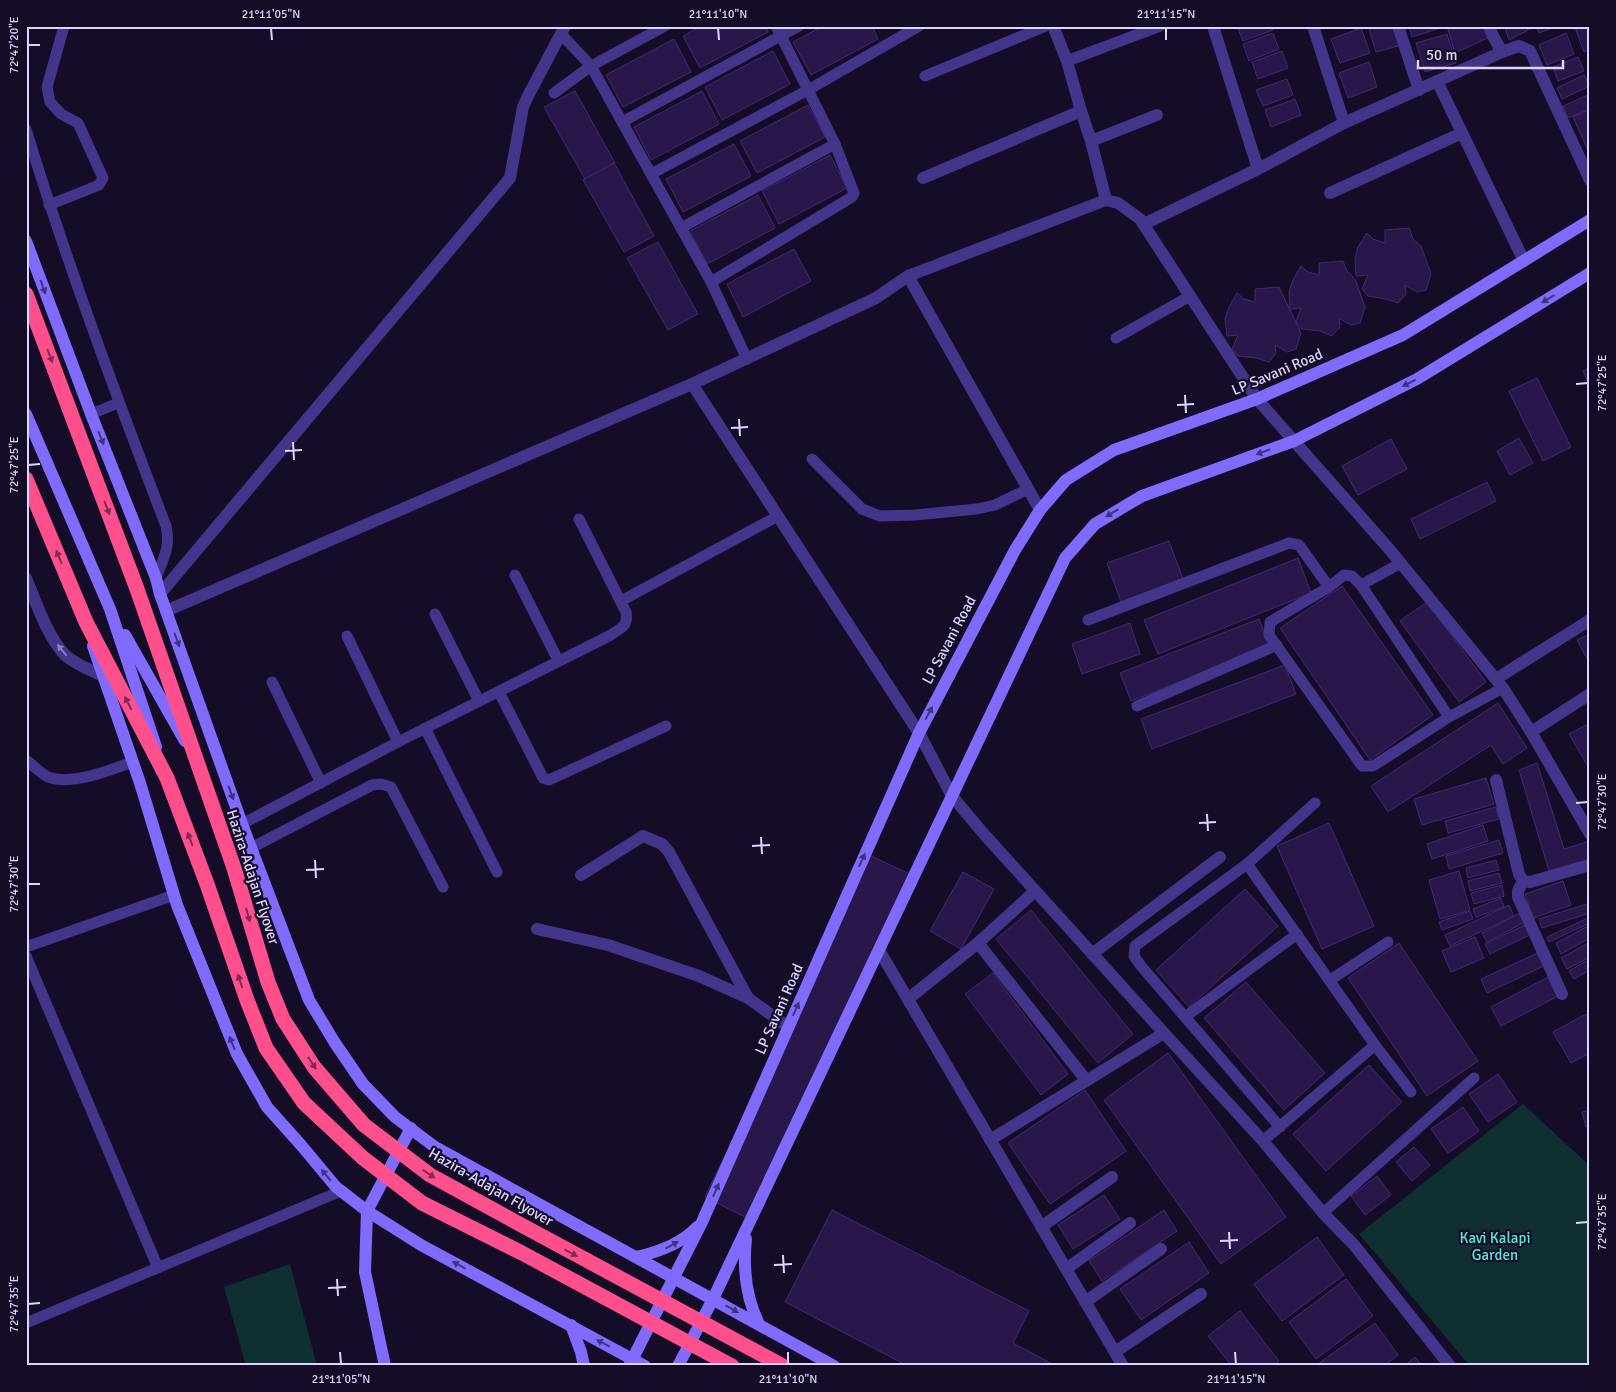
<svg xmlns="http://www.w3.org/2000/svg" width="1616" height="1392" viewBox="0 0 1616 1392" font-family="Signika,sans-serif">
	<style>
		.green { fill: #102f32 }
		.building { fill: #281849; stroke: #422977 }
		.lines { fill: none; stroke-linecap: round; stroke-linejoin: round }
		.lane { stroke: #433589; stroke-width: 11 }
		.street { stroke: #433589; stroke-width: 12 }
		.secondary { stroke: #816bff; stroke-width: 12 }
		.highway { stroke: #ff4f8d; stroke-width: 15 }
		.oneway { fill: #40337d }
		.oneway2 { fill: #7e2b55 }
		.oneway3 { fill: #897dbe }
		.ticks { fill: none; stroke: #ded4ff; stroke-width: 2 }
		.labels { text-anchor: middle; dominant-baseline: central; stroke-width: 4.5; stroke-linejoin: round; paint-order: stroke }
		.street-label { font-size: 15px; fill: #ded4ff; stroke: #150d27 }
		.park-label { font-size: 15px; fill: #57e8d6; stroke: #150d27 }
		.neatline { fill: none; stroke: #ded4ff; stroke-width: 2 }
		.ticks-label { font-size: 12px; text-anchor: middle; fill: #ded4ff }
	</style>
	<rect width="100%" height="100%" fill="#150d27"/>
	<g class="green">
		<path d="M1523,1104l67,62v200h-120l-111,-132z"/>
		<path d="M290,1264l27,102h-71l-22,-79z"/>
	</g>
	<g class="building">
		<path d="M701,26h64l3,6 -68,36 -17,-32z"/>
		<path d="M823,26h49l6,13 -67,36 -18,-33z"/>
		<path d="M1237,26h34l2,4 -30,11z"/>
		<path d="M1368,26h29l5,19 -26,7z"/>
		<path d="M1409,26h34v1l-31,10z"/>
		<path d="M1447,26h37l4,12 -33,15z"/>
		<path d="M1504,26h30v1l-25,13z"/>
		<path d="M1536,26h22l-19,7z"/>
		<path d="M1578,26h12v23l-6,3 -9,-25z"/>
		<path d="M1361,28l9,25 -30,10 -9,-24z"/>
		<path d="M1273,33l6,16 -30,12 -6,-17z"/>
		<path d="M1566,33l8,21 -27,11 -8,-20z"/>
		<path d="M1447,34l9,29 -31,9 -9,-29z"/>
		<path d="M674,39l17,33 -68,35 -17,-32z"/>
		<path d="M773,51l17,33 -68,36 -17,-33z"/>
		<path d="M1282,51l6,17 -30,11 -6,-17z"/>
		<path d="M1578,57l6,14 -26,10 -5,-14z"/>
		<path d="M1369,62l8,25 -29,11 -9,-25z"/>
		<path d="M1584,75l6,11 -28,13 -5,-11z"/>
		<path d="M1287,79l6,16 -30,11 -7,-16z"/>
		<path d="M575,91l40,72 -30,16 -41,-72z"/>
		<path d="M702,91l17,33 -68,36 -17,-33z"/>
		<path d="M1590,94v15l-22,9 -5,-12z"/>
		<path d="M1295,99l6,16 -30,12 -6,-17z"/>
		<path d="M808,105l17,32 -68,36 -17,-32z"/>
		<path d="M1590,109v46l-17,-38z"/>
		<path d="M734,144l17,32 -68,36 -17,-33z"/>
		<path d="M830,155l17,33 -68,36 -17,-33z"/>
		<path d="M614,163l40,73 -30,16 -41,-72z"/>
		<path d="M758,195l17,33 -68,36 -17,-33z"/>
		<path d="M1409,228l4,11 8,7 10,28 -5,16 -9,2 -12,-7 1,9 -8,9 -12,-4 -18,-3 -6,-7 6,-14 -12,1 -1,-17 3,-12 9,-14 6,6 12,4v-13z"/>
		<path d="M658,242l40,72 -30,16 -41,-72z"/>
		<path d="M794,249l17,32 -68,36 -16,-33z"/>
		<path d="M1343,261l4,10 8,8 10,28 -5,16 -9,2 -12,-7 1,9 -8,9 -12,-5 -18,-2 -6,-7 5,-14 -11,1 -1,-17 4,-12 8,-14 7,6 11,3v-12z"/>
		<path d="M1279,287l22,46 -5,16 -9,3 -12,-7 1,8 -7,9 -13,-4 -18,-2 -6,-7 6,-14 -11,1 -2,-17 4,-12 8,-14 7,6 11,3v-13z"/>
		<path d="M1590,367v19l-7,-15z"/>
		<path d="M1537,378l34,69 -28,14 -34,-70z"/>
		<path d="M1519,438l14,25 -23,12 -13,-24z"/>
		<path d="M1391,439l16,30 -49,26 -16,-29z"/>
		<path d="M1487,482l9,19 -76,38 -9,-20z"/>
		<path d="M1169,541l14,38 -62,23 -14,-39z"/>
		<path d="M1298,558l13,35 -153,61 -14,-34z"/>
		<path d="M1342,586l91,129 -63,45 -90,-132z"/>
		<path d="M1427,602l59,80 -27,20 -59,-81z"/>
		<path d="M1259,619l11,27 -139,55 -11,-28z"/>
		<path d="M1130,623l10,31 -58,20 -10,-30z"/>
		<path d="M1590,634v30l-13,-24z"/>
		<path d="M1285,665l11,29 -144,55 -11,-30z"/>
		<path d="M1498,703l29,45 -24,16 -12,-19 -103,67 -17,-26z"/>
		<path d="M1590,723v47l-21,-36z"/>
		<path d="M1537,763l27,86 23,-7 3,10v7l-41,12 -30,-101z"/>
		<path d="M1486,778l8,26 -72,21 -8,-26z"/>
		<path d="M1496,807l3,12 -51,14 -3,-12z"/>
		<path d="M1329,823l45,103 -52,23 -45,-103z"/>
		<path d="M1483,825l5,16 -56,18 -5,-15z"/>
		<path d="M1499,840l4,13 -54,16 -3,-13z"/>
		<path d="M869,855l43,20 -165,343 -42,-21z"/>
		<path d="M1496,860l3,10 -31,8 -2,-10z"/>
		<path d="M1459,871l11,39 -30,9 -11,-39z"/>
		<path d="M963,872l31,17 -33,60 -31,-18z"/>
		<path d="M1499,873l3,10 -32,8 -2,-10z"/>
		<path d="M1563,881l8,24 -38,13 -8,-24z"/>
		<path d="M1502,885l2,11 -30,8 -3,-11z"/>
		<path d="M1245,889l33,37 -89,81 -33,-37z"/>
		<path d="M1501,898l3,9 -28,10 -3,-8z"/>
		<path d="M1590,903v10l-48,15 -3,-9z"/>
		<path d="M1509,905l5,11 -64,30 -5,-11z"/>
		<path d="M1031,910l102,124 -35,29 -102,-124z"/>
		<path d="M1470,911l3,8 -31,11 -3,-8z"/>
		<path d="M1522,912l5,9 -40,21 -5,-9z"/>
		<path d="M1590,917v6l-41,19 -2,-5z"/>
		<path d="M1527,924l5,10 -42,20 -5,-10z"/>
		<path d="M1590,925v13l-29,16 -5,-11z"/>
		<path d="M1475,937l9,21 -33,14 -9,-21z"/>
		<path d="M1590,942v15l-23,12 -6,-11z"/>
		<path d="M1399,943l79,118 -51,35 -79,-118z"/>
		<path d="M1542,951l6,13 -61,29 -6,-14z"/>
		<path d="M1590,959v11l-16,9 -5,-8z"/>
		<path d="M993,973l75,101 -27,21 -76,-101z"/>
		<path d="M1550,976l10,19 -59,31 -10,-19z"/>
		<path d="M1246,982l79,91 -41,37 -80,-92z"/>
		<path d="M1586,1014l4,7v32l-19,10 -18,-31z"/>
		<path d="M1168,1053l118,164 -65,47 -117,-164z"/>
		<path d="M1369,1065l33,37 -76,69 -33,-37z"/>
		<path d="M1498,1074l19,28 -29,20 -19,-28z"/>
		<path d="M1085,1090l41,61 -76,53 -42,-61z"/>
		<path d="M1463,1107l16,24 -31,22 -17,-24z"/>
		<path d="M1590,1110v16l-4,1 -4,-15z"/>
		<path d="M1414,1147l16,18 -18,16 -16,-19z"/>
		<path d="M1377,1176l14,19 -26,20 -14,-19z"/>
		<path d="M1104,1195l16,24 -47,30 -15,-24z"/>
		<path d="M832,1210l197,101 -16,32 43,23h-148l-123,-64z"/>
		<path d="M1164,1210l13,21 -75,50 -13,-20z"/>
		<path d="M1317,1237l27,38 -62,46 -28,-37z"/>
		<path d="M1189,1242l20,31 -68,47 -21,-31z"/>
		<path d="M1346,1279l27,37 -57,43 -27,-37z"/>
		<path d="M1240,1311l39,50 -6,5h-41l-24,-30z"/>
		<path d="M1375,1323l23,32 -14,11h-64l-2,-2z"/>
		<path d="M1415,1357l7,9h-18z"/>
	</g>
	<g class="lines">
		<g class="lane">
			<path d="M561,34l30,32 120,216 36,77"/>
			<path d="M1067,61l93,-35"/>
			<path d="M925,76l121,-50"/>
			<path d="M554,93l37,-27 74,-40"/>
			<path d="M622,122l177,-96"/>
			<path d="M26,129c41,135 90,266 140,397 5,21 -3,33 -10,52"/>
			<path d="M651,174l157,-84 111,-64"/>
			<path d="M49,205l50,-20 4,-7 -25,-55 -17,-9 -11,-12 -3,-15 17,-61"/>
			<path d="M681,228l154,-84"/>
			<path d="M711,282l141,-85 2,-4 -19,-49 -59,-118"/>
			<path d="M1116,338l74,-42"/>
			<path d="M91,414l27,-11"/>
			<path d="M812,459l50,50 18,7 35,-1 62,-6 18,-4 33,-16"/>
			<path d="M515,575l43,85"/>
			<path d="M1361,585l40,-22"/>
			<path d="M621,601l157,-85"/>
			<path d="M435,614l44,87"/>
			<path d="M1088,620l201,-77 10,2 30,42"/>
			<path d="M347,636l51,106"/>
			<path d="M272,682l49,101"/>
			<path d="M499,692l41,80 3,6 6,2 117,-54"/>
			<path d="M1137,706l140,-61"/>
			<path d="M1449,717l-88,-132 -9,-9 -8,-1 -15,12 -59,35 -1,13 93,131h11l76,-49 54,-29"/>
			<path d="M425,728l72,144"/>
			<path d="M26,760c7,5 14,13 22,17 25,9 61,-7 85,-15"/>
			<path d="M242,824l156,-82 211,-106c11,-7 20,-10 17,-24l-47,-93"/>
			<path d="M251,848l121,-63 9,-1 10,3 52,100"/>
			<path d="M1247,864l68,-61"/>
			<path d="M26,947l148,-52"/>
			<path d="M26,956l132,312"/>
			<path d="M1330,980l58,-38"/>
			<path d="M1185,1017l112,-83"/>
			<path d="M1375,1045l36,47"/>
			<path d="M1263,1141l112,-96 -128,-181 -112,82 -1,10 7,10 139,161"/>
			<path d="M1323,1213l151,-135"/>
			<path d="M26,1323l315,-132"/>
		</g>
		<g class="street">
			<path d="M1053,26l14,35 14,50 10,30 15,59"/>
			<path d="M1213,26l45,143"/>
			<path d="M1313,26l31,97"/>
			<path d="M1398,26l21,64"/>
			<path d="M1502,52l17,-6 11,5 60,129"/>
			<path d="M1437,81l87,180"/>
			<path d="M1091,141l66,-26"/>
			<path d="M923,178l158,-67"/>
			<path d="M1330,193l132,-60"/>
			<path d="M1144,224l114,-55 86,-46 158,-71 -9,-16 -4,-10"/>
			<path d="M908,276l132,234"/>
			<path d="M26,578c10,24 21,58 39,77 10,9 25,15 38,21"/>
			<path d="M160,594l350,-416 13,-71 5,-11 37,-70"/>
			<path d="M166,611l526,-227"/>
			<path d="M1496,679l94,-59"/>
			<path d="M1531,732l59,-38"/>
			<path d="M1496,780l23,94 4,7 7,1 60,-17"/>
			<path d="M581,875l62,-39 19,8 7,8 79,146 40,29"/>
			<path d="M1523,881l-5,10v6l44,97"/>
			<path d="M537,929l71,16 91,31 49,22"/>
			<path d="M978,943l108,137"/>
			<path d="M879,950l244,416"/>
			<path d="M1092,954l128,-97"/>
			<path d="M908,999l70,-56 57,-52"/>
			<path d="M990,1140l174,-107"/>
			<path d="M1041,1227l71,-50"/>
			<path d="M1066,1269l64,-46"/>
			<path d="M1085,1302l76,-53"/>
			<path d="M1115,1352l86,-58"/>
			<path d="M1450,1366l-95,-120 -32,-33 -60,-72 -99,-108 -181,-200 -31,-37 -33,-63 -227,-349 184,-86 32,-22 198,-76 12,3 22,16 117,180 133,151 113,138 28,44 59,102"/>
		</g>
		<g class="secondary">
			<path d="M26,241l65,173 65,164 4,16 82,230 67,176 26,43 28,41 32,33 40,30 399,219"/>
			<path d="M26,414l84,195 46,138"/>
			<path d="M125,635l60,106"/>
			<path d="M93,646l47,137 37,122 60,149 30,53 34,38 35,42 31,24 54,34 224,121"/>
			<path d="M746,1239c-3,29 0,59 13,85"/>
			<path d="M636,1257c23,-5 45,-13 61,-30"/>
			<path d="M571,1325l10,27 3,14"/>
			<path d="M385,1366l-20,-94 2,-61 44,-83"/>
			<path d="M629,1366l73,-144 217,-489 96,-183 25,-40 26,-30 48,-30 143,-51 146,-64 187,-115"/>
			<path d="M678,1366l35,-67 352,-741 30,-34 47,-28 152,-55 123,-62 173,-106"/>
		</g>
		<g class="highway">
			<path d="M26,294l111,295 97,279 34,114 15,37 31,48 50,58 66,50 95,52 258,139"/>
			<path d="M26,479l60,143 81,156 40,106 40,116 19,48 38,55 59,55 59,45 100,50 210,113"/>
		</g>
	</g>
	<defs><path id="oneway-solid" d="M-6-.8H1V-3.2L6.5 0L1 3.2V.8H-6Z" transform="scale(1.25)"/></defs>
	<g class="oneway">
		<use href="#oneway-solid" transform="translate(43 287) rotate(70)"/>
		<use href="#oneway-solid" transform="translate(1548 299) rotate(149)"/>
		<use href="#oneway-solid" transform="translate(1409 383) rotate(153)"/>
		<use href="#oneway-solid" transform="translate(101 438) rotate(68)"/>
		<use href="#oneway-solid" transform="translate(1263 452) rotate(160)"/>
		<use href="#oneway-solid" transform="translate(1112 513) rotate(149)"/>
		<use href="#oneway-solid" transform="translate(177 640) rotate(70)"/>
		<use href="#oneway-solid" transform="translate(929 713) rotate(-62)"/>
		<use href="#oneway-solid" transform="translate(231 793) rotate(70)"/>
		<use href="#oneway-solid" transform="translate(862 860) rotate(-66)"/>
		<use href="#oneway-solid" transform="translate(796 1009) rotate(-66)"/>
		<use href="#oneway-solid" transform="translate(232 1043) rotate(-112)"/>
		<use href="#oneway-solid" transform="translate(326 1175) rotate(-130)"/>
		<use href="#oneway-solid" transform="translate(716 1190) rotate(-66)"/>
		<use href="#oneway-solid" transform="translate(672 1245) rotate(-29)"/>
		<use href="#oneway-solid" transform="translate(459 1265) rotate(-152)"/>
		<use href="#oneway-solid" transform="translate(732 1309) rotate(29)"/>
		<use href="#oneway-solid" transform="translate(603 1343) rotate(-152)"/>
	</g>
	<g class="oneway2">
		<use href="#oneway-solid" transform="translate(50 356) rotate(69)"/>
		<use href="#oneway-solid" transform="translate(107 508) rotate(69)"/>
		<use href="#oneway-solid" transform="translate(59 557) rotate(-113)"/>
		<use href="#oneway-solid" transform="translate(128 703) rotate(-117)"/>
		<use href="#oneway-solid" transform="translate(190 839) rotate(-111)"/>
		<use href="#oneway-solid" transform="translate(248 915) rotate(74)"/>
		<use href="#oneway-solid" transform="translate(240 981) rotate(-109)"/>
		<use href="#oneway-solid" transform="translate(312 1063) rotate(56)"/>
		<use href="#oneway-solid" transform="translate(429 1174) rotate(34)"/>
		<use href="#oneway-solid" transform="translate(571 1253) rotate(28)"/>
	</g>
	<use class="oneway3" href="#oneway-solid" transform="translate(62 650) rotate(-129)"/>
	<path class="ticks" d="M271,28l1,12M718,28l1,12M1166,28v12M28,45h12M1576,384l12,-1M1185,395l1,18M1177,405l17,-1M739,419l1,17M731,428l17,-1M293,442l1,18M285,451l17,-1M28,465l12,-1M1576,803l12,-1M1207,814l1,17M1199,823l17,-1M761,837l1,17M752,846l18,-1M315,860l1,18M306,870l18,-1M28,884h12M1576,1223l12,-1M1229,1232l1,17M1220,1241l18,-1M783,1255l1,18M774,1265l18,-1M337,1279l1,17M328,1288l18,-1M28,1304l12,-1M340,1352l1,12M788,1352v12M1235,1352l1,12"/>
	<g class="labels">
		<g class="street-label">
			<text transform="translate(1277 372) rotate(-23)">LP Savani Road</text>
			<text transform="translate(949 640) rotate(-62)">LP Savani Road</text>
			<text transform="translate(253 877) rotate(72)">Hazira-Adajan Flyover</text>
			<text transform="translate(779 1009) rotate(-66)">LP Savani Road</text>
			<text transform="translate(491 1187) rotate(30)">Hazira-Adajan Flyover</text>
		</g>
		<g class="park-label">
			<text x="1495" y="1238">Kavi Kalapi<tspan x="1495" dy="17">Garden</tspan></text>
		</g>
	</g>
	<rect width="1616" height="1392" fill="none" stroke="#150d27" stroke-width="55"/>
	<path d="M1418 60v8h145v-8" fill="none" stroke="#ded4ff" stroke-width="2.5"/>
	<text x="1426" y="60" font-size="15" fill="#ded4ff" stroke="#150d27" stroke-width="4" paint-order="stroke">50 m</text>
	<rect x="28" y="28" width="1560" height="1336" class="neatline"/>
	<g class="ticks-label">
		<text x="271" y="18">21°11'05"N</text>
		<text x="718" y="18">21°11'10"N</text>
		<text x="1166" y="18">21°11'15"N</text>
		<text transform="translate(14 45) rotate(-90)" y="4">72°47'20"E</text>
		<text transform="translate(1602 383) rotate(-90)" y="4">72°47'25"E</text>
		<text transform="translate(14 465) rotate(-90)" y="4">72°47'25"E</text>
		<text transform="translate(1602 802) rotate(-90)" y="4">72°47'30"E</text>
		<text transform="translate(14 884) rotate(-90)" y="4">72°47'30"E</text>
		<text transform="translate(1602 1222) rotate(-90)" y="4">72°47'35"E</text>
		<text transform="translate(14 1304) rotate(-90)" y="4">72°47'35"E</text>
		<text x="341" y="1383">21°11'05"N</text>
		<text x="788" y="1383">21°11'10"N</text>
		<text x="1236" y="1383">21°11'15"N</text>
	</g>
</svg>
